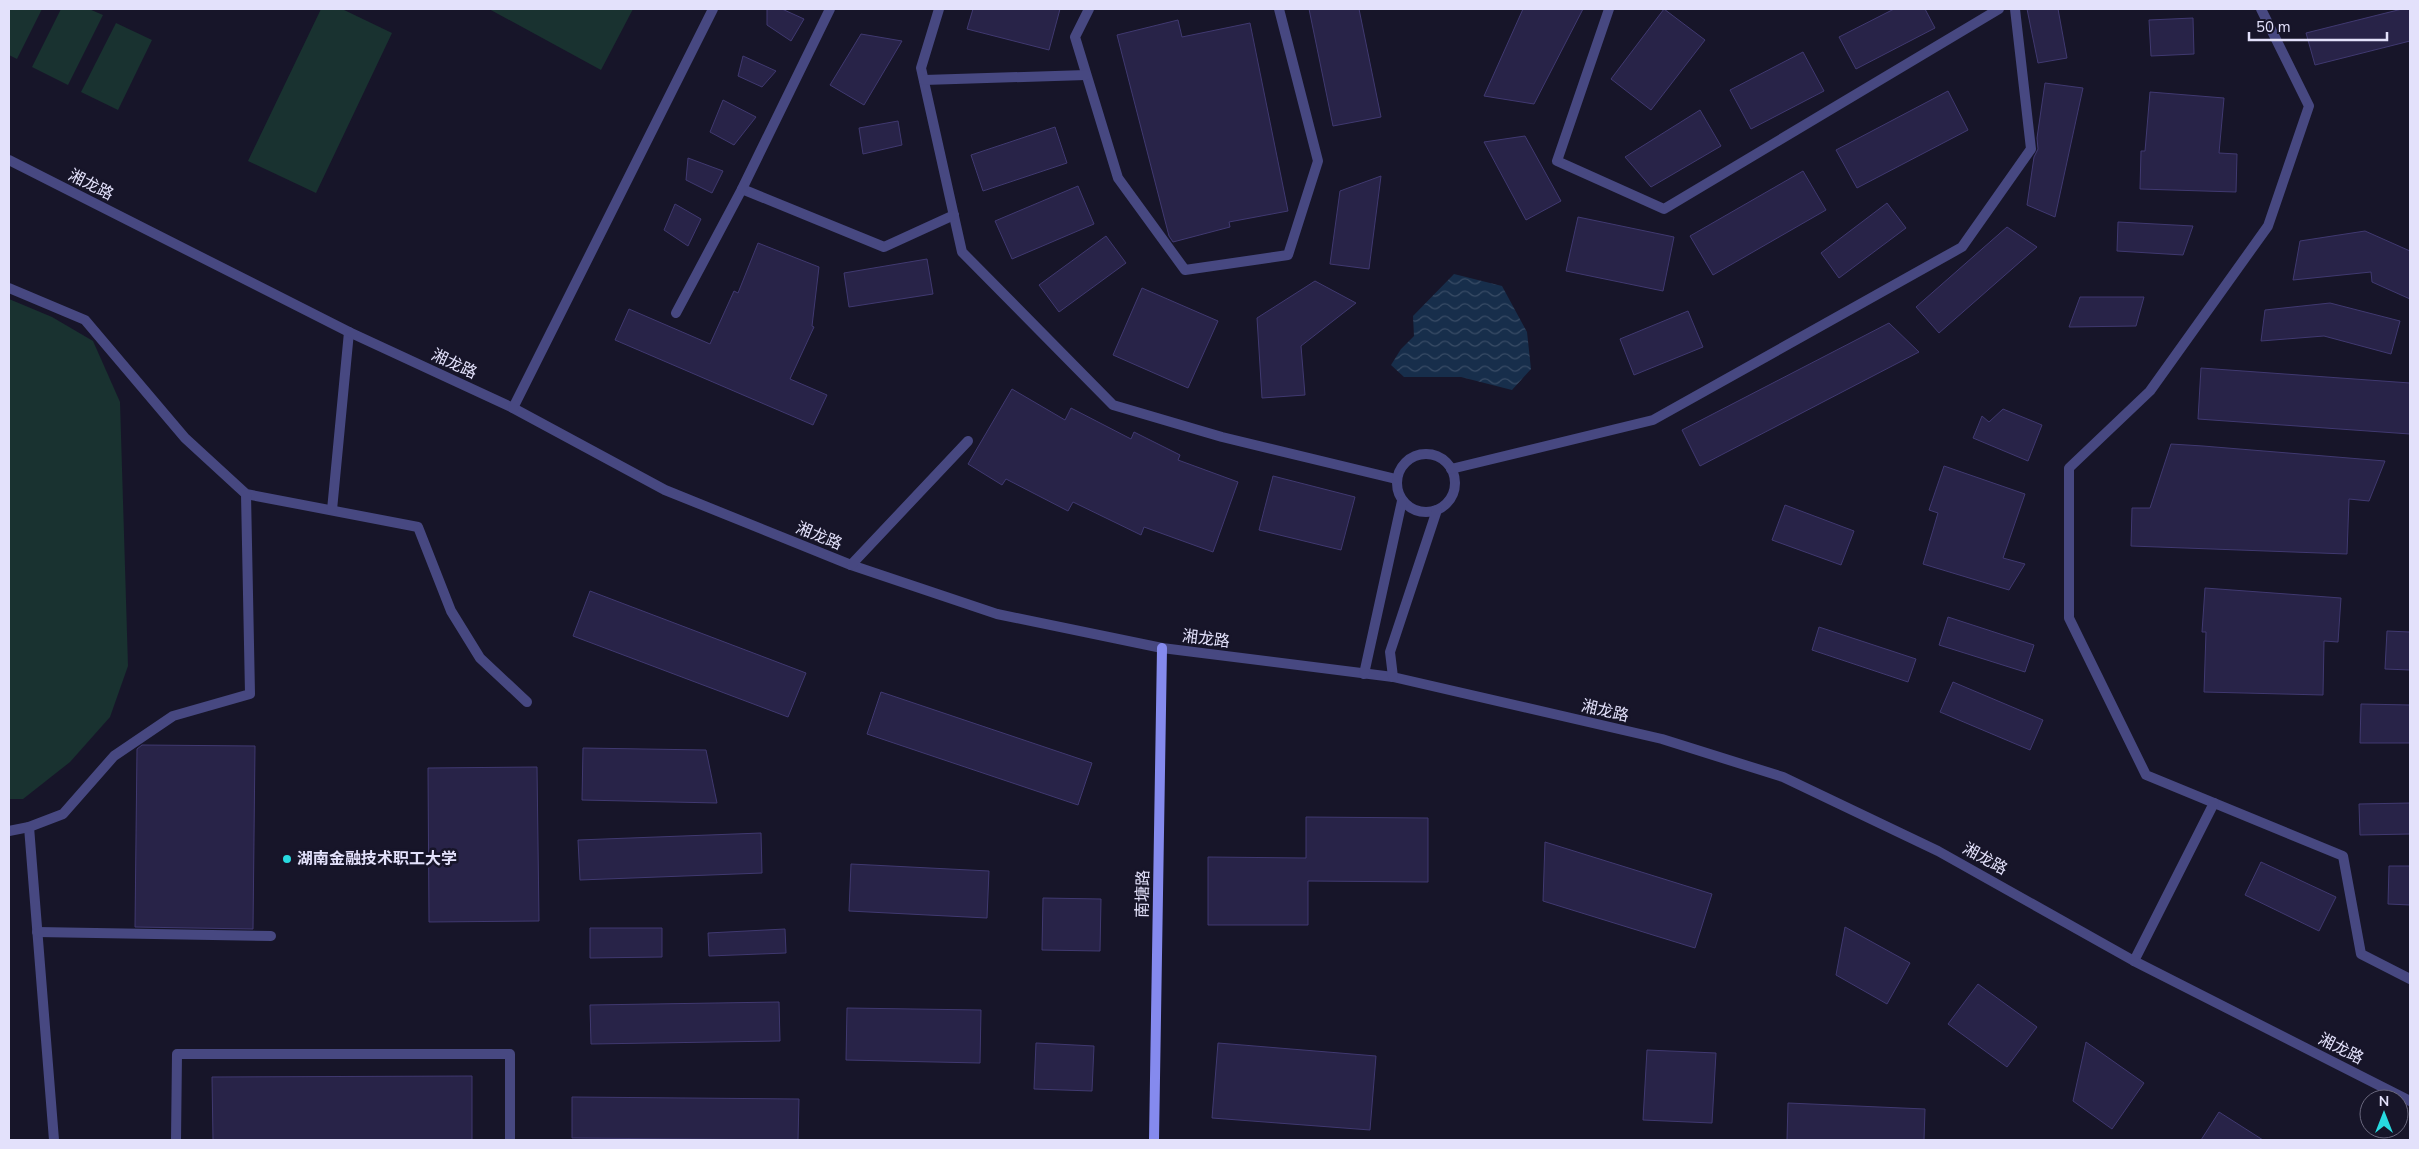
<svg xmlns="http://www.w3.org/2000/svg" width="2419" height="1149" viewBox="0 0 2419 1149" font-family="'Nunito Sans','Noto Sans SC',sans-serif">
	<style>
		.pitch { fill: #193230 }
		.water { fill: url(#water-waves) }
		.building { fill: #282348; stroke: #403970 }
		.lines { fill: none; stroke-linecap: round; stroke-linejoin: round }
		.lane { stroke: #474881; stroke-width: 10 }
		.street { stroke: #474881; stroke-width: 10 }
		.secondary { stroke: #858aee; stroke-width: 10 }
		.poi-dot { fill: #28dae0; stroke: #171529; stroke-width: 2 }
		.labels { text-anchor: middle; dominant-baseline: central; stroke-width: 5; stroke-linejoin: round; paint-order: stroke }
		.street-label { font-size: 16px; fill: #e3e1fb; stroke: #171529 }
		.poi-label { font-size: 16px; font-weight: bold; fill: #e3e1fb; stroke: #171529; text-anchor: start }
	</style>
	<defs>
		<pattern id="water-waves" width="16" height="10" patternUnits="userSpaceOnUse" patternTransform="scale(1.25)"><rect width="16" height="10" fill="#172e4b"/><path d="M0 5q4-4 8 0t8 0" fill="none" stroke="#394c66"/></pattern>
	</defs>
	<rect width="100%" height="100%" fill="#171529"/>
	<g class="pitch">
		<path d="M9,9h33l-25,50 -8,-4z"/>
		<path d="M61,9h28l14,6 -35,70 -36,-18z"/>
		<path d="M321,9h21l50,24 -76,160 -68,-32z"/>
		<path d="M489,9h144l-32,61z"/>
		<path d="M116,23l36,17 -34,70 -37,-18z"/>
		<path d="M9,299l43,18 41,24 27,61 8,264 -18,51 -40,45 -47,37h-14z"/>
	</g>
	<path class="water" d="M1454,274l48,12 25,46 4,37 -19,21 -51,-13h-57l-13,-12 10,-16 13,-13 -1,-20z"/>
	<g class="building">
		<path d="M767,9h15l22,10 -13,22 -24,-16z"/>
		<path d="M973,9h87l-11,41 -82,-21z"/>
		<path d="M1309,9h50l22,108 -48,9z"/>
		<path d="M1523,9h60l-49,95 -50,-8z"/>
		<path d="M1664,9l41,31 -54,70 -40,-31z"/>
		<path d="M1894,9h31l10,19 -79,41 -17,-32z"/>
		<path d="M2027,9h31l9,49 -29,5z"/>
		<path d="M2402,9h8v32l-95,24 -9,-32z"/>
		<path d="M2193,18l1,36 -43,2 -2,-36z"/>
		<path d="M1178,20l4,17 68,-14 38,188 -59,11 1,5 -57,15 -4,-6 -52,-201z"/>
		<path d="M861,34l41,7 -38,64 -34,-20z"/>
		<path d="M1803,52l21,39 -73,38 -21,-39z"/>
		<path d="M743,56l33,15 -14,16 -24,-11z"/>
		<path d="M2045,83l38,5 -28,129 -28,-12 7,-48 4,-8 -1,-11z"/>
		<path d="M1948,91l20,39 -111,58 -21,-38z"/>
		<path d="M2150,92l74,6 -5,55 18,1 -1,38 -96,-3 1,-38h4z"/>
		<path d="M723,100l33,17 -22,28 -24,-13z"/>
		<path d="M1700,110l21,36 -70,41 -26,-30z"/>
		<path d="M898,121l4,24 -39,9 -4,-26z"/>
		<path d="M1055,127l12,36 -84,28 -12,-36z"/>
		<path d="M1525,136l36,65 -35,19 -42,-78z"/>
		<path d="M688,158l35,13 -11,22 -26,-13z"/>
		<path d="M1803,171l23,39 -113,65 -23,-39z"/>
		<path d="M1381,176l-12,93 -39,-5 10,-73z"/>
		<path d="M1078,186l16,38 -82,35 -17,-38z"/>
		<path d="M1887,203l19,25 -67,50 -18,-25z"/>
		<path d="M675,204l26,15 -13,27 -24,-16z"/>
		<path d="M1578,217l96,20 -11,54 -97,-20z"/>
		<path d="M2118,222l75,4 -10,29 -66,-4z"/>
		<path d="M2007,227l30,20 -98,86 -23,-26z"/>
		<path d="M2365,231l45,20v48l-38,-17 -1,-10 -78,8 7,-39z"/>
		<path d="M1106,236l20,27 -67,49 -20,-27z"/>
		<path d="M758,243l61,24 -7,59 2,1 -24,52 37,16 -14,30 -198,-85 14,-31 81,35 24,-53 4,2z"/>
		<path d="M927,259l6,35 -84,13 -5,-34z"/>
		<path d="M1315,281l41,22 -55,43 4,49 -43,3 -5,-80z"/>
		<path d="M1142,288l76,33 -30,67 -75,-33z"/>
		<path d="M2080,297h64l-8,29 -67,1z"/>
		<path d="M2330,303l70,18 -9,33 -67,-18 -63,5 4,-31z"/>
		<path d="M1688,311l15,36 -69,28 -14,-36z"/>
		<path d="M1889,323l30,29 -219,114 -18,-36z"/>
		<path d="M2201,368l209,15v51l-212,-15z"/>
		<path d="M1012,389l53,31 6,-12 60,31 3,-7 46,23 -2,5 60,22 -25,70 -69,-25 -3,8 -68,-33 -5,9 -62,-32 -4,6 -34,-21z"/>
		<path d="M2003,409l39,16 -14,36 -55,-23 9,-22 7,6z"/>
		<path d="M2171,444l32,2 182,15 -16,40 -20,-2 -2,55 -216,-8 1,-38h18z"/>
		<path d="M1944,466l81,28 -22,64 22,6 -16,26 -86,-26 15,-51 -9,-3z"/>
		<path d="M1273,476l82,21 -14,53 -82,-20z"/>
		<path d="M1785,505l69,26 -13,34 -69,-25z"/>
		<path d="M2205,588l136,10 -3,44 -14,-1 -1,54 -119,-3 2,-60h-4z"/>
		<path d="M590,591l216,82 -18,44 -215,-81z"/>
		<path d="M1948,617l86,28 -9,27 -86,-27z"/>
		<path d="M1819,627l97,32 -8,23 -96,-32z"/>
		<path d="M2387,631l23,1v38l-25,-1z"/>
		<path d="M1953,682l90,38 -13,30 -90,-38z"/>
		<path d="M881,692l211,71 -14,42 -211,-71z"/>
		<path d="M2361,704l49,1v38h-50z"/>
		<path d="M142,745l113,1 -2,183 -118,-2 2,-178z"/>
		<path d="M583,748l123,2 11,53 -135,-3z"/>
		<path d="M537,767l2,154 -110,1 -1,-154z"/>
		<path d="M2410,803v31l-50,1 -1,-31z"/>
		<path d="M1306,817l122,1v64l-120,-1v44h-100v-68l98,1z"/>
		<path d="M761,833l1,40 -182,7 -2,-40z"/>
		<path d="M1545,842l167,52 -17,54 -152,-47z"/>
		<path d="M2261,862l75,35 -17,34 -74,-36z"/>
		<path d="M851,864l138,7 -2,47 -138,-7z"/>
		<path d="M2389,866h21v39l-22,-1z"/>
		<path d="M1043,898l58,1 -1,52 -58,-1z"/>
		<path d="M1845,927l65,36 -23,41 -51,-29z"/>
		<path d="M590,928h72v29l-72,1z"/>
		<path d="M785,929l1,24 -77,3 -1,-23z"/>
		<path d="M1978,984l59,43 -30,40 -59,-43z"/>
		<path d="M779,1002l1,39 -189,3 -1,-39z"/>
		<path d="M847,1008l134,2 -1,53 -134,-3z"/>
		<path d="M2086,1042l58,41 -32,46 -39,-28z"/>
		<path d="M1036,1043l58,3 -2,45 -58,-2z"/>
		<path d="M1218,1043l158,13 -6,74 -158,-12z"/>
		<path d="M1647,1050l69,3 -4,70 -69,-3z"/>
		<path d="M472,1076v64h-259l-1,-63z"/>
		<path d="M572,1097l227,2 -1,41 -226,-2z"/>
		<path d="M1788,1103l137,6 -1,31h-137z"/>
		<path d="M2219,1112l44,28h-62z"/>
	</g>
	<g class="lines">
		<g class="lane">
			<path d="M9,288l76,32 100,118 61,56 172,33 33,84 29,47 47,44"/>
			<path d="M332,510l17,-178"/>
			<path d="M29,827l25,313"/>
			<path d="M9,831l20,-4 34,-13 51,-58 59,-40 77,-22 -4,-200"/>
			<path d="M37,932l234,4"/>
			<path d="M176,1140l1,-86h333v86"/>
		</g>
		<g class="street">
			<path d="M939,9l-18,59 41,184 151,153 109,32 174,42"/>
			<path d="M1089,9l-14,28 43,141 67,92 103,-15 30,-94 -39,-152"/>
			<path d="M1609,9l-52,152 107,48 335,-200"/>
			<path d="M2261,9l48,97 -41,120 -118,165 -81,77v150l77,157 197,81 18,98 49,25"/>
			<path d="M924,80l162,-5"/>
			<path d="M9,160l340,172 164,76 152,82 186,75 146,49 165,34 231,29 269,62 121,38 155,74 196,110 276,140"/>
			<path d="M742,189l142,58 70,-32"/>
			<path d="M676,313l66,-124 88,-180"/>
			<path d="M513,408l200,-399"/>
			<circle cx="1426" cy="483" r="29"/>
			<path d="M1451,469l202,-49 309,-173 69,-98 -16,-140"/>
			<path d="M851,565l117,-124"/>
			<path d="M1364,674l38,-173"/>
			<path d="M1393,677l-3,-25 47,-142"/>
			<path d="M2134,961l80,-158"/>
		</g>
		<path class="secondary" d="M1154,1140l8,-492"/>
	</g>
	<circle class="poi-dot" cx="287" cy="859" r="5"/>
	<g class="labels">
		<g class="street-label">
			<text transform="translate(91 185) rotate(27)">湘龙路</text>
			<text transform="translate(454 364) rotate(25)">湘龙路</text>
			<text transform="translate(819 536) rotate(22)">湘龙路</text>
			<text transform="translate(1206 639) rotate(7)">湘龙路</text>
			<text transform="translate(1605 711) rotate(13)">湘龙路</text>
			<text transform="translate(1985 859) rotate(29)">湘龙路</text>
			<text transform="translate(1143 894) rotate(-89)">南塘路</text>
			<text transform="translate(2341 1049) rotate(27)">湘龙路</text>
		</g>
		<g class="poi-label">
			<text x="297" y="859">湖南金融技术职工大学</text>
		</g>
	</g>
	<rect width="2419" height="1149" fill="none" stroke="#e3e1fb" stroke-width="20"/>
	<g transform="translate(2384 1114)"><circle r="24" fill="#171529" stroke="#69677d"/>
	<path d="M0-4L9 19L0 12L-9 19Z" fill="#28dae0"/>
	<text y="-8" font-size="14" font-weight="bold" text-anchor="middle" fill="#e3e1fb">N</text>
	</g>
	<path d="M2249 32v8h138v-8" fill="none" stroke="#e3e1fb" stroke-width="2.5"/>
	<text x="2256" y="32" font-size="15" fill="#e3e1fb" stroke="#171529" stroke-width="4" paint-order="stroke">50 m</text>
</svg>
